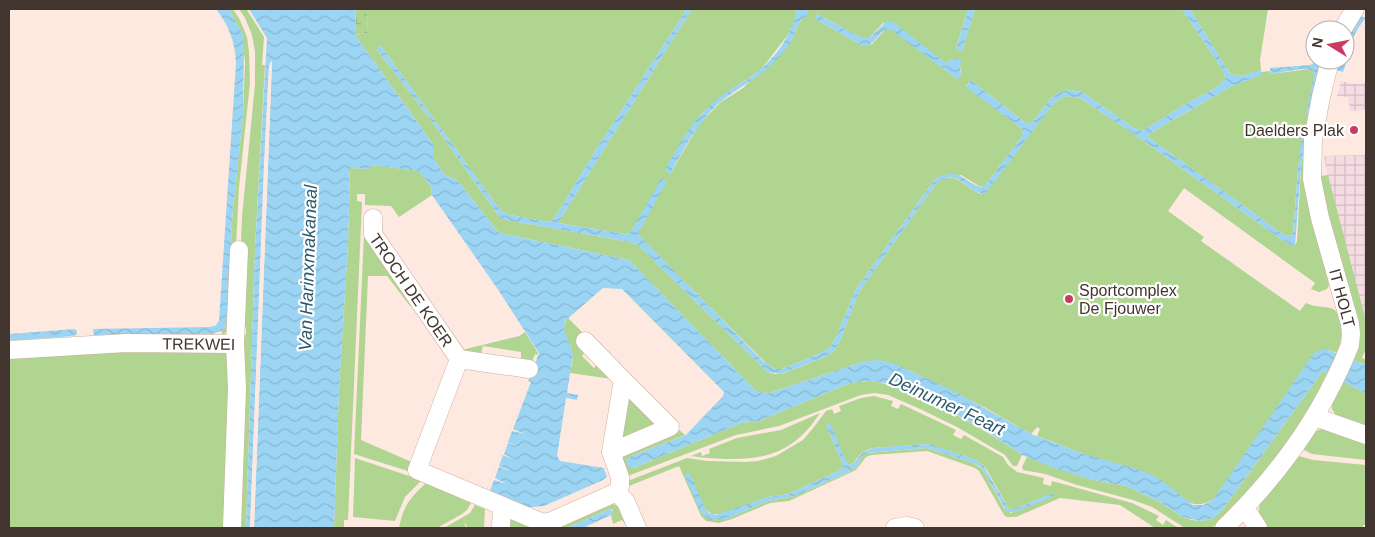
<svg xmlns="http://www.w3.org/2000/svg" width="1375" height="537" viewBox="0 0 1375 537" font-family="Helvetica,sans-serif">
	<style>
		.industrial { fill: url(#industrial-grid) }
		.green { fill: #b0d591; fill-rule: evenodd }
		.wetland { fill: url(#wetland-marsh) }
		.water { fill: url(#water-waves) }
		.pier { fill: #fde9df }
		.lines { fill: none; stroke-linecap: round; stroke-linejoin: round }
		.minor-casing { stroke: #ceae9f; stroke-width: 19 }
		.minor { stroke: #fff; stroke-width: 18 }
		.poi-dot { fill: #ca3b64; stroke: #fff; stroke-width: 2 }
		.labels { text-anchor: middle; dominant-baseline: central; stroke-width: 4.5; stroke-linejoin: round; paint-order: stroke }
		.poi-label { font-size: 16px; fill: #42352f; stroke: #fff; text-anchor: end }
		.street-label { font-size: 16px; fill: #42352f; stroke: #fff }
		.water-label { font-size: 18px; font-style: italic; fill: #2c596e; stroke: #fff }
	</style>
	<defs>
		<pattern id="industrial-grid" width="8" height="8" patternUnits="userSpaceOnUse" patternTransform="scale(1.25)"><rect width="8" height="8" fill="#f5dce3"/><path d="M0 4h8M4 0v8" fill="none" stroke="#d3bdc3"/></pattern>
		<pattern id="wetland-marsh" width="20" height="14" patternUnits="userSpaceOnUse" patternTransform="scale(1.25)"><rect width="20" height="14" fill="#b0d591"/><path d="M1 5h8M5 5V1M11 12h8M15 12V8" fill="none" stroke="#99b77d"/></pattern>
		<pattern id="water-waves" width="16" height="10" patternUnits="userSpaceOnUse" patternTransform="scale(1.25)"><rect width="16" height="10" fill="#9bd5f3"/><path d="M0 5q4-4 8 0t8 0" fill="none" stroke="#87b7d1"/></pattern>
	</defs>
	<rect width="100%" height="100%" fill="#fde9df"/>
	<g class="industrial">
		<path d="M1341,81l14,3 11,-1v27l-16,1 -2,-14 -11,-1z"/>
		<path d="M1366,155v166l-36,-132 -6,-33z"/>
	</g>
	<g class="green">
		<path d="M229,9h4l7,11 7,17 2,15 1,31 -11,104 -7,140 -9,8 -2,-4 5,-5 3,-36 3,-70 11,-105 2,-52 -3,-30z"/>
		<path d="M239,9l8,1 17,27 -2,28h3l-10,183 -9,280h-10l3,-193h7v-8h-4l-2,-63 2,-47 13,-133v-32l-3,-17 -7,-17z"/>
		<path d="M368,9h319l-90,139 -40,66 -5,7 -3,1 -39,-7 -9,-4 -121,-166 -3,5 51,66 70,99 8,5 124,22 8,3 129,127 8,2h7l43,-17 10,-7 7,-14 17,-44 76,-107c20,-18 28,2 46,9l73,-91 12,-7 14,2 51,34 151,108 9,5h4l2,-4 4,-73 6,-41 -9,41 -5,66 -4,2 -5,-1 -136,-98 1,-3 83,-48 29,-11v-3l9,-1 1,3 38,-5 4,1 1,6 3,-1 4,-15h5l-19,81 24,140 -4,8 -8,3 -8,-3 4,-6 -131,-95 -16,23 36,26 -3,4 99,70 6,-8c10,5 21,3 27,6 13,7 9,33 4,44l-9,-3 -115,150c-13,6 -19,6 -31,-2l-98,-44 -47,-18 3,-7 -3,-2 -6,7 -47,-27 -73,-36 -46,-10 -96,32 -12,-1 -128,-132 -130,-27 -41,-52 -13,-6 -12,-17v-14l-78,-109 12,-2z"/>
		<path d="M692,9h105l-3,16 -4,7 -23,30 -8,9 -30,20 -27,22 -31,47 -1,14 30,-51 21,-21 22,-14 50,-50 6,-15 9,-12 -4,-2h164l-12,39 6,3 13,-42h207l40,60 3,7v4l-8,7 -33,18 -42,26 -8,-3 -52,-36 -11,-2 -11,2 -9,6 -19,25 -5,1 -55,-43h-2l-4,5 56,43 1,6 -39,52 -5,-1 -18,-11 -26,4 -79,110 -18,44 -7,13 -8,6 -41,17h-7l-6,-3 -128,-128 -3,-4v-4l-4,-4 -4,7 -5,1 -67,-11zM817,14l45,24h7l14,-15 41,24 22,16 8,-5 5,7 3,8 -5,6 -66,-50 -6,1 -13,14 -9,2 -46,-26z"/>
		<path d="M1190,9h78l-8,51 1,10c-11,3 -23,10 -32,2z"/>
		<path d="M372,165l47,6 12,16 1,8 -33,22 -8,-11 -26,-1v-11h-8v7l5,1 -14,318h-4v7l4,1h-14l5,-138 9,-145 2,-77 17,1z"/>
		<path d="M1328,175l38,146v27l-4,10 4,2v5l-13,-5 3,-5 -4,-1 -27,-137 -5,-41z"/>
		<path d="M364,235h4l47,68 -5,3 -23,-30h-19l-7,164 53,23 -3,9 -57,-18z"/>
		<path d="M568,318l16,16 3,15 -5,7 12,12 6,-6 19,18 -49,-7c1,-7 4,-14 2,-21 -2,-11 -14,-23 -4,-34z"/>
		<path d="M525,332l13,21 -1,2 -2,-1 -3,8 -11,-2v-8l-38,-6 -2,8 -19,-4 57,-14z"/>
		<path d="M223,350l9,11 -3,167h-220v-174l34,-3z"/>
		<path d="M1323,371l4,2c-27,59 -67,111 -115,155h-27l-33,-21 -19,-7 -56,-15 -32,-11 -22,-4 -1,-3 5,-10 62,22 37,7 34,16 22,15 10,3 8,1 12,-2 11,-10z"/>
		<path d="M869,381c19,2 35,9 52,17 35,15 68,35 101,57l-5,11h-4l-8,-11 -48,-28 -39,-19 -30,-13 -13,-2 -14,2 -82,31 -43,9 -111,42 -6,-21 59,-27 7,6 -56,22 5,11 107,-45 18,-2 91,-38z"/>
		<path d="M1343,381l23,13v36l-29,-13 -5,-8v-10z"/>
		<path d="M874,396l19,5 -2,5 7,3 3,-5 55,26 -3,5 8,4 3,-4 39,22 5,8 9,7 27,6 -1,6 8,2 1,-5 80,22 27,13 -3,4 7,5 3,-5 12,8h-23l-35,-23 -60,-7 -44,19h-9l-3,-2 -25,-44 -4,-3 -48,-17 -55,4 -6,2 -10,13 -67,31 -19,2 -38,16 -13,4 -13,-2 -5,-5 -22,-50 -55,22 1,-6 62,-24 20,3 38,1 13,-1 18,-5 27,-16 11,-13 12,-16 6,-2 2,5 7,-3 -2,-5 22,-8zM826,425l22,40 6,-2c5,-9 10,-13 19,-15l54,-4 47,15 9,6 4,5 22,39h6l38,-16 -42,20 -7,-5 -20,-36 -3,-4 -8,-5 -46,-15 -60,5 -6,5 -4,9 -13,7 -49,22 -27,5 -42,18 -25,-6 5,-3 6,4h10l46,-17 20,-3 53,-24 2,-5 -2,-5z"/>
		<path d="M632,399l22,18 1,8 -29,14 -4,-3 5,-35z"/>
		<path d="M820,413c-24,37 -51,47 -94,46 -12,-1 -24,-1 -35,-3l10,-4 1,4 8,-3 -1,-4 28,-11 44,-8z"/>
		<path d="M1324,428l42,12v20l-54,-6 -10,-5 14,-18z"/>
		<path d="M1299,456l14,4 53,5v58l-5,5h-96l-7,-11 2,-15 35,-45z"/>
		<path d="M355,458l57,19 9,4 -16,16 -10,24 -42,-4z"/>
		<path d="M426,483l45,20 -4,7 -5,4 -25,14h-38c4,-22 11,-30 27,-45z"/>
		<path d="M603,504l2,4 8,-4 5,2 8,19 -4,-5 -9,4 -2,-9 2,-5 -3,-1 -43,19h-62l4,-9 3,-1 25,9z"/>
		<path d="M475,505l10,4 -1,19h-16l-4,-6 2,6h-22l26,-15z"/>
	</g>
	<path class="wetland" d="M356,9h12l-1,24 -12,2z"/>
	<g class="water">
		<path d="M216,9h13l13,24 2,12 -1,70 -11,105 -3,70 -3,36 -5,5 -9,3 -118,1 -1,-6 116,-2 6,-1 4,-5 17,-258c-1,-22 -7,-37 -20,-54z"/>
		<path d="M249,9h107l-1,26 78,109v14l12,17 13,6 41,52 130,27 128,132 12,1 96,-32 13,-1 15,3 61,28 77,43 53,20 56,16 20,9 33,26h10l10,-5 100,-146 6,-4h9l38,15v29l-43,-23 -100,138 -11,10 -12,2 -18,-4 -22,-15 -34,-16 -37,-7 -35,-11 -32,-13 -38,-25 -40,-22 -60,-25 -15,-2 -19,2 -91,38 -18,2 -107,45h-5l-3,-8 3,-3 57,-22 37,-39 1,-4 -102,-103 -19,-1 -38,33 -1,8 9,25 -6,39 11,2 -1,5 -11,-2 -9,58 3,5 44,7 3,9 -4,3 -59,26 -12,1h-11l-35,-15 53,-139 -40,-62 -67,-96 -1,-8 -12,-16 -47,-6 -4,4 -18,-1 -2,77 -9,145 -5,138h-80l18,-464 -2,-2 -2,22 -4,79 -14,365h-4l9,-280 12,-210z"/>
		<path d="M687,9h5l-134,214 67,11 5,-1 31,-54 6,2 -29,53 125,127 12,8h7l41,-17 8,-6 7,-13 18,-44 79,-110c27,-15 29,7 49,8l39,-52 -1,-6 -56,-42 4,-6h2l55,43 5,-1 19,-25 9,-6 11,-2 11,2 52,36 8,3 42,-26 33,-18 8,-7v-4l-3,-7 -40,-60h8l39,63c9,8 21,1 32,-2l1,5 -30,11 -83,48 -1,3 136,98 5,1 4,-2 5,-66 5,-42 4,1 -6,41 -6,77h-4l-9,-5 -151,-108 -51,-34 -14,-2 -12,7 -68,90c-19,4 -26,-30 -51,-8l-76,107 -17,44 -7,14 -10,7 -44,17 -14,-2 -129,-127 -8,-3 -129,-23 -73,-103 -51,-66 3,-5 121,166 9,4 39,7 3,-1 5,-7 40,-66z"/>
		<path d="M797,9h7l4,2 -1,5c-9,3 -10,14 -14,22 -3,5 -7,11 -11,16 -18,22 -43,32 -64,50 -21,19 -34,45 -48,70l-5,-4c12,-22 27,-50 47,-66 13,-12 30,-21 44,-31 20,-15 37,-40 41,-64z"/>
		<path d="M968,9h7l-13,42 -6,-2z"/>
		<path d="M817,14l45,24h7l18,-17 6,1 53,41 8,-5 7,2 -1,10 2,3 -5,6 -67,-50c-11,0 -14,17 -27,17l-46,-26 -2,-4z"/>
		<path d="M1360,16l6,2c-16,17 -15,34 -23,54l-7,-2 2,-10h7c0,-23 2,-26 15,-44z"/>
		<path d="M1317,60h4l-12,55 -3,-1 8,-38 -1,-6 -12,-1 -30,5 -1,-6 40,-3 6,-3z"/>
		<path d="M75,329l2,2 -1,4 -3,1 -64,5v-7z"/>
		<path d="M830,423l18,42 6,-2 9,-11 10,-4 54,-4 5,1 42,14 9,6 26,44h6l38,-16 1,3 -38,16h-9l-23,-40 -3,-5 -8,-4 -46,-15 -60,5 -6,5 -4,9 -13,7 -49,22 -27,5 -42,18 -16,1 -9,-7 -16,-37 1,-3 4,1 16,36 3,3 7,2 52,-18 20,-3 53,-24 2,-5 -2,-5 -15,-35z"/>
		<path d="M610,509l3,3 -2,3 -28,13h-16z"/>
	</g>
	<g class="pier">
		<path d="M272,60l-18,468h-4l18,-444 1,-18z"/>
		<path d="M528,381l3,1 -18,47 12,5 -13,-3 -4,11 12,6 -12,-5 -4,11 12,6 -13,-5 -4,11 13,5 -13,-4 -4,11 12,6 -13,-4 -4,11 23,10 -1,2 -26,-11z"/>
	</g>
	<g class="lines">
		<defs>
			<g id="minor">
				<path d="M1342,30l13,-21"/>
				<path id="s1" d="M373,218v16l86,125 -42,111 126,53 9,-2 65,-29"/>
				<path d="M585,341l38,39 -12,72 9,25v9l-3,6"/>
				<path id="s2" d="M9,350l117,-7 109,1"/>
				<path d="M459,359l70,10"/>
				<path d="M1315,417l51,18"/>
				<path d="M611,452l59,-25 -47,-47"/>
				<path d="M617,492l9,10 11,26"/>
				<path d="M1245,508l13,20"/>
				<path d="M232,528l5,-140 -2,-44 4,-94"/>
				<path d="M501,528l1,-22"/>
				<path d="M895,528l12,-2 8,2"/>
				<path d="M1224,528c55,-53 98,-112 126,-183l1,-11 -1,-10 -30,-106 -8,-39 1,-40 8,-42 9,-37"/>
			</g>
		</defs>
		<use href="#minor" class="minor-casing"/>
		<use href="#minor" class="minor"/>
	</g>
	<g class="poi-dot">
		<circle cx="1354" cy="130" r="5"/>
		<circle cx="1069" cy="299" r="5"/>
	</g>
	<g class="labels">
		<g class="poi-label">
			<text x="1344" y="130">Daelders Plak</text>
			<text x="1079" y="290" text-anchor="start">Sportcomplex<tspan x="1079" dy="18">De Fjouwer</tspan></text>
		</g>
		<g class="street-label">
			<text stroke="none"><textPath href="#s1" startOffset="84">TROCH DE KOER</textPath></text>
			<text transform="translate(1342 298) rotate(75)">IT HOLT</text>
			<text stroke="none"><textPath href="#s2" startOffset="190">TREKWEI</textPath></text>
		</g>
		<g class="water-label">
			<text transform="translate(308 268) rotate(-88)">Van Harinxmakanaal</text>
			<text transform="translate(947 404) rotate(25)">Deinumer Feart</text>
		</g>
	</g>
	<rect width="1375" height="537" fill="none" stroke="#42352f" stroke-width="20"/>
	<g transform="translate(1330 45) rotate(280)"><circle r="24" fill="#ffffff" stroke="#b3aeac"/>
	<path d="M0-4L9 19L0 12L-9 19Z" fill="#ca3b64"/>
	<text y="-8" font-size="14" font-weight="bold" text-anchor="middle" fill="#42352f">N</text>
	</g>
</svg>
